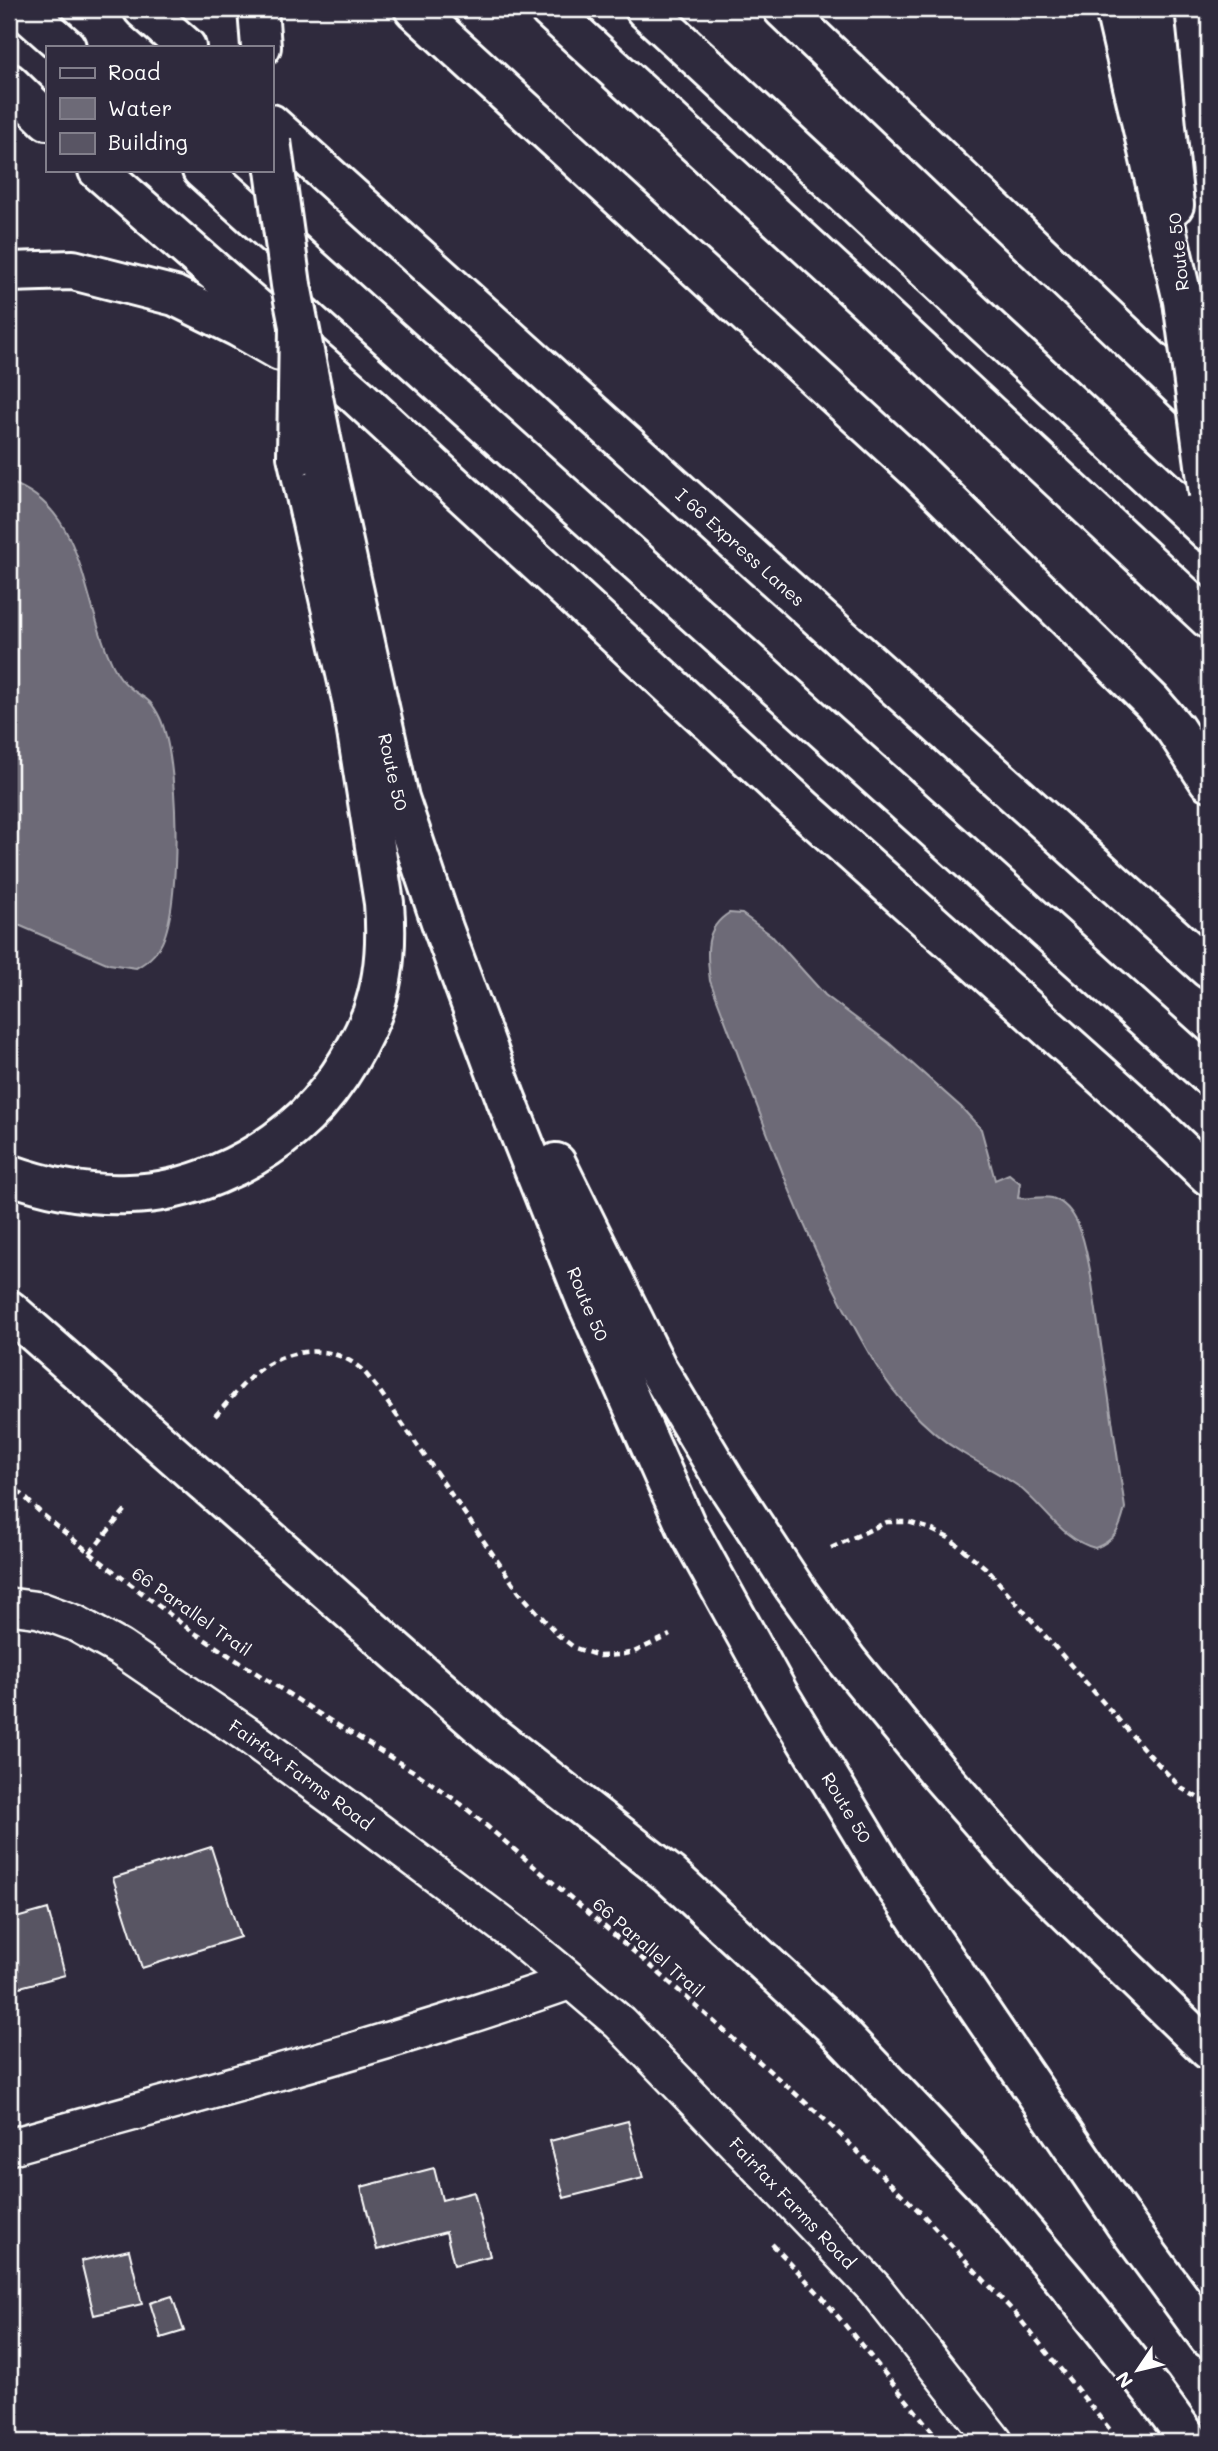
<svg xmlns="http://www.w3.org/2000/svg" width="1218" height="2451" viewBox="0 0 1218 2451" font-family="Mali,sans-serif">
	<style>
		.water { fill: #6d6a77; stroke: #a7a6ad; stroke-width: 2 }
		.building { fill: #595564; stroke: #fff; stroke-width: 2 }
		.lines { fill: none; stroke-linecap: round; stroke-linejoin: round }
		.minor-casing { stroke: #fff; stroke-width: 40 }
		.primary-casing { stroke: #fff; stroke-width: 44 }
		.trunk-casing { stroke: #fff; stroke-width: 44 }
		.motorway-casing { stroke: #fff; stroke-width: 44 }
		.path { stroke: #fff; stroke-width: 4.5; stroke-dasharray: 7 5; stroke-linecap: butt }
		.minor { stroke: #2f2a3d; stroke-width: 35 }
		.primary { stroke: #2f2a3d; stroke-width: 38 }
		.trunk { stroke: #2f2a3d; stroke-width: 38 }
		.motorway { stroke: #2f2a3d; stroke-width: 38 }
		.trunk-bridge-casing { stroke: #fff; stroke-width: 44; stroke-linecap: butt }
		.motorway-bridge-casing { stroke: #fff; stroke-width: 44; stroke-linecap: butt }
		.trunk-bridge { stroke: #2f2a3d; stroke-width: 38 }
		.motorway-bridge { stroke: #2f2a3d; stroke-width: 38 }
		.labels { text-anchor: middle; dominant-baseline: central; stroke-width: 5; stroke-linejoin: round; paint-order: stroke }
		.street-label { font-size: 18px; fill: #fff; stroke: #2f2a3d }
	</style>
	<rect width="100%" height="100%" fill="#2f2a3d"/>
	<filter id="ink" filterUnits="userSpaceOnUse"><feTurbulence type="fractalNoise" baseFrequency=".0143" numOctaves="2"/><feDisplacementMap in="SourceGraphic" scale="14" xChannelSelector="R" yChannelSelector="G"/><feConvolveMatrix kernelMatrix="1 2 1 2 8 2 1 2 1" color-interpolation-filters="sRGB"/></filter>
	<g filter="url(#ink)">
		<g class="water">
			<path d="M9,482c76,26 72,114 101,177 3,8 10,20 17,26 15,15 21,8 33,33 19,41 21,177 4,220 -5,14 -15,23 -28,30l-27,-4 -100,-43z"/>
			<path d="M729,913l13,1 29,21 54,60 64,48 72,64 20,22 14,51 14,-6 11,9 -2,15c12,2 23,-3 34,0 28,9 33,48 38,72l35,238c-5,21 -9,32 -30,40 -33,-8 -51,-42 -77,-62 -17,-12 -36,-21 -54,-32 -20,-12 -42,-31 -57,-48 -27,-28 -44,-64 -63,-98 -55,-104 -91,-217 -134,-327 -3,-27 -7,-52 19,-68z"/>
		</g>
		<g class="building">
			<path d="M211,1847l29,90 -98,31 -29,-90z"/>
			<path d="M48,1909l17,66 -56,15v-70z"/>
			<path d="M628,2121l15,57 -79,20 -14,-57z"/>
			<path d="M434,2168l8,32 32,-8 16,64 -36,9 -8,-33 -69,18 -16,-63z"/>
			<path d="M129,2250l13,54 -48,11 -13,-54z"/>
			<path d="M172,2296l12,35 -23,7 -11,-35z"/>
			<path d="M259,2436l2,6h-29z"/>
		</g>
		<g class="lines">
			<defs>
				<g id="minor">
					<path id="s1" d="M9,1606l31,4 35,13 45,25 125,85 105,77 162,122 59,49"/>
					<path id="s2" d="M9,2147c188,-53 378,-101 562,-166l49,42 62,64 192,201 121,154"/>
				</g>
				<path id="primary" d="M1154,9l20,196"/>
				<g id="trunk">
					<path d="M258,9l3,38"/>
					<path id="s3" d="M327,469l72,329 44,130 63,171 80,201 100,226 92,167 111,184 237,348 83,113"/>
					<path d="M556,1163l101,205 67,112 70,107 54,75 89,109 85,97 187,182"/>
				</g>
				<g id="motorway">
					<path d="M23,9l43,38"/>
					<path d="M143,9l43,38"/>
					<path d="M414,9l503,461 235,232 23,27 34,52"/>
					<path d="M549,9l310,284 350,326"/>
					<path d="M645,9l564,523"/>
					<path d="M783,9l426,406"/>
					<path d="M1115,9l68,292"/>
					<path d="M9,83l38,37"/>
					<path id="s4" d="M271,124l938,845"/>
					<path d="M98,170l259,226 447,413 325,291 80,76"/>
					<path d="M202,170l1007,906"/>
					<path d="M9,272l64,-2 102,26 63,31 42,24"/>
					<path d="M9,1174c39,14 78,22 120,20 58,-1 121,-29 165,-67 34,-28 62,-73 78,-113 13,-36 15,-74 12,-111l-32,-203 -55,-244"/>
					<path d="M9,1310l480,423 180,141 163,151 153,161 83,98 84,106 38,52"/>
				</g>
			</defs>
			<use href="#minor" class="minor-casing"/>
			<use href="#primary" class="primary-casing"/>
			<use href="#trunk" class="trunk-casing"/>
			<use href="#motorway" class="motorway-casing"/>
			<g class="path">
				<path d="M215,1416c12,-13 24,-28 37,-40 30,-27 78,-35 109,-7 7,6 12,15 18,21l140,202 39,43 17,13 24,8 20,-1 15,-3 36,-17"/>
				<path d="M9,1482l33,32 48,39 37,-45"/>
				<path d="M831,1548l56,-26h21l20,6 21,10 38,31 156,179 38,40 28,16"/>
				<path d="M90,1553l100,77 131,85 97,59 43,30 199,170 163,144 100,97 91,97 106,130"/>
				<path d="M772,2244l50,53 119,145"/>
			</g>
			<use href="#minor" class="minor"/>
			<use href="#primary" class="primary"/>
			<use href="#trunk" class="trunk"/>
			<use href="#motorway" class="motorway"/>
			<defs>
				<g id="trunk-bridge">
					<path d="M271,141l20,144 36,184"/>
					<path d="M1183,301l26,193"/>
				</g>
				<path id="motorway-bridge" d="M297,456l2,-128"/>
			</defs>
			<use href="#trunk-bridge" class="trunk-bridge-casing"/>
			<use href="#motorway-bridge" class="motorway-bridge-casing"/>
			<use href="#trunk-bridge" class="trunk-bridge"/>
			<use href="#motorway-bridge" class="motorway-bridge"/>
		</g>
	</g>
	<g class="labels">
		<g class="street-label">
			<text transform="translate(1178 252) rotate(-96)">Route 50</text>
			<text stroke="none"><textPath href="#s4" startOffset="632">I 66 Express Lanes</textPath></text>
			<text stroke="none"><textPath href="#s3" startOffset="310">Route 50</textPath></text>
			<text stroke="none"><textPath href="#s3" startOffset="877">Route 50</textPath></text>
			<text transform="translate(192 1611) rotate(35)">66 Parallel Trail</text>
			<text stroke="none"><textPath href="#s1" startOffset="341">Fairfax Farms Road</textPath></text>
			<text stroke="none"><textPath href="#s3" startOffset="1444">Route 50</textPath></text>
			<text transform="translate(649 1947) rotate(41)">66 Parallel Trail</text>
			<text stroke="none"><textPath href="#s2" startOffset="900">Fairfax Farms Road</textPath></text>
		</g>
	</g>
	<rect width="1218" height="2451" fill="none" stroke="#2f2a3d" stroke-width="35"/>
	<rect x="18" y="18" width="1183" height="2416" fill="none" stroke="#fff" stroke-width="2.5" filter="url(#ink)"/>
	<rect x="46" y="46" width="228" height="126" fill="#2f2a3d" stroke="#827f8b" stroke-width="2"/>
	<rect x="60" y="68" width="35" height="10" fill="#2f2a3d" stroke="#827f8b" stroke-width="2"/>
	<text x="108" y="80" font-size="21" fill="#ffffff">Road</text>
	<rect x="60" y="98" width="35" height="21" fill="#6d6a77" stroke="#827f8b" stroke-width="2"/>
	<text x="108" y="116" font-size="21" fill="#ffffff">Water</text>
	<rect x="60" y="133" width="35" height="21" fill="#595564" stroke="#827f8b" stroke-width="2"/>
	<text x="108" y="150" font-size="21" fill="#ffffff">Building</text>
	<g transform="translate(1138 2370) rotate(235)" stroke="#2f2a3d" stroke-width="5" paint-order="stroke">
	<path d="M0-5L12 26L0 18L-12 26Z" fill="#ffffff"/>
	<text y="-10" font-size="19" font-weight="bold" text-anchor="middle" fill="#ffffff">N</text>
	</g>
</svg>
